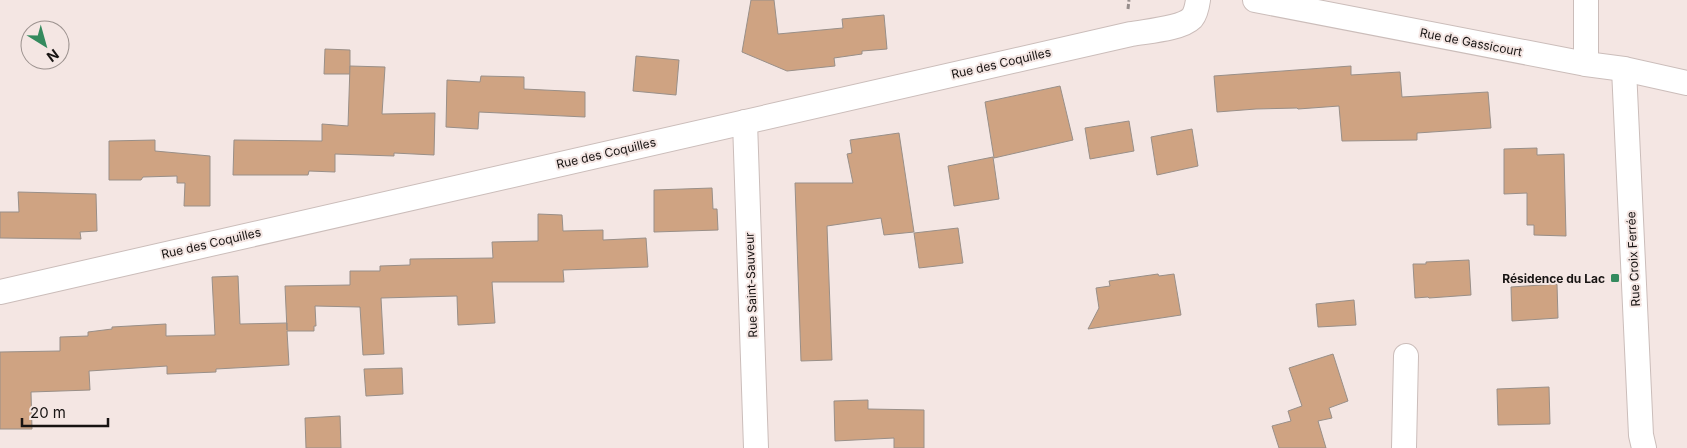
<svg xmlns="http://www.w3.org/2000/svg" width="1687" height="448" viewBox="0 0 1687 448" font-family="Inter,sans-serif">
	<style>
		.building { fill: #cfa382; stroke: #998f88 }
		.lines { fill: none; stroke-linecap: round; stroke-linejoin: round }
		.minor-casing { stroke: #cbbdba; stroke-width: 26 }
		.path { stroke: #968d8b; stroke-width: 3; stroke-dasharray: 5 2.5; stroke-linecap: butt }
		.minor { stroke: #fff; stroke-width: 24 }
		.poi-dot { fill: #348a5e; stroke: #f4e6e3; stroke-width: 2 }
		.labels { text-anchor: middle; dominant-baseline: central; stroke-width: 4; stroke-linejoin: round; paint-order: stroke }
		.street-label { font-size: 12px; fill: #171312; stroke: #f4e6e3 }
		.poi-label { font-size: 12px; font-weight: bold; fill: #171312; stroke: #f4e6e3; text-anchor: end }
	</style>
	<rect width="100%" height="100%" fill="#f4e6e3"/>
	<g class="building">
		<path d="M751,0h23l4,34 65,-6 -1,-9 42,-4 3,34 -25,2v3l-28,4 1,8 -48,5 -45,-19z"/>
		<path d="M325,49l25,1v24h-26z"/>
		<path d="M636,56l43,4 -3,35 -43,-4z"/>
		<path d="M350,66l35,1 -3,47 53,-1 -1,42 -40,-2v3l-59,-2v18l-26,-1 -1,4h-75l1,-35 88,1v-17l26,2z"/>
		<path d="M1351,66v9l49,-3 2,25 86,-5 3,36 -74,5v7l-75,1 -3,-35 -41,3 -1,-1 -41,1 -39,3 -3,-36z"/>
		<path d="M481,76l43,1v12l61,3v25l-106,-5 -1,17 -32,-2 1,-47 33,2z"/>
		<path d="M1060,86l13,54 -79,18 -9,-56z"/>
		<path d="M1129,121l5,30 -44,8 -5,-31z"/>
		<path d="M1192,129l6,37 -41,9 -6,-38z"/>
		<path d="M899,133l15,99 -30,3 -3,-17 -54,8 5,134 -31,1 -6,-178h58l-6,-29 5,-1 -2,-13z"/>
		<path d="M155,140v11l55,5v50h-26l1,-23h-8v-7l-34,1 -2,3h-32v-39z"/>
		<path d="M1537,148v7l27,-1 2,82 -32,-1v-10h-7v-32l-23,1v-45z"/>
		<path d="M993,157l6,42 -45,7 -6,-40z"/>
		<path d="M712,188l1,21h4l1,21 -64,2v-42z"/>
		<path d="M18,192l78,2 1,37 -17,1 1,7 -81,-1v-26h19z"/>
		<path d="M538,214l24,1 1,16 40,-1v10l43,-2 2,29 -85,3 1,12h-72l3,41 -37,2 -1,-29 -76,2 3,56 -21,1 -3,-48 -45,-1 1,20h-2v5h-27l2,34 -73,4v3l-49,2v-8l-78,5 1,19 -59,2 1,37h-32v-77l60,-1v-14l28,-1v-4l24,-3v-2l54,-3v12l49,-1 -3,-58 26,-1 2,48 47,-1v7l-2,-44 65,-1v-14h30v-5l30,-1v-6l83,-1 -1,-16 46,-1z"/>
		<path d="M958,228l5,35 -44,5 -5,-35z"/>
		<path d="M1469,260l2,35 -42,3 -1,-1 -13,1 -2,-34h13v-2z"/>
		<path d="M1158,274l1,2 15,-2 7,41 -93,14 11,-21 -3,-20 14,-2 -1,-5z"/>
		<path d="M1557,284l1,34 -46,3 -1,-34z"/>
		<path d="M1354,300l2,25 -38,2 -2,-23z"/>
		<path d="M1333,354l15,47 -19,7 3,10 -14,3 8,27h-47l-7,-22 19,-5 -3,-10 14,-5 -13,-38z"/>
		<path d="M402,368l1,26 -37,2 -2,-27z"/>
		<path d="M1549,387l1,37 -52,1 -1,-36z"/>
		<path d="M868,400v9l56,1v38h-30v-10l-59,3 -1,-40z"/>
		<path d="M340,416l1,32h-35l-1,-30z"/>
	</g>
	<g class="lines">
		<defs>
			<g id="minor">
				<path d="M1255,0l331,64 38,5 63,14"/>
				<path d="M1586,0v64"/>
				<path d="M1624,69l17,366 3,13"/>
				<path d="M745,122l11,326"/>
				<path d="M0,292l1131,-258c16,-3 50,-5 61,-16 4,-5 5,-11 6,-18"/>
				<path d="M1404,448l2,-92"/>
			</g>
		</defs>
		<use href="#minor" class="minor-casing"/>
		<path class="path" d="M1128,9l1,-9"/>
		<use href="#minor" class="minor"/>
	</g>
	<rect class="poi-dot" x="1610" y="273" width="10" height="10" rx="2.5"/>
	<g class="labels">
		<g class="street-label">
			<text transform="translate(1471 42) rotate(11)">Rue de Gassicourt</text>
			<text transform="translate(1001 63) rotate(-13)">Rue des Coquilles</text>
			<text transform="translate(606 153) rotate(-13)">Rue des Coquilles</text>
			<text transform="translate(211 243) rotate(-13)">Rue des Coquilles</text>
			<text transform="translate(1633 259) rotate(-93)">Rue Croix Ferrée</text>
			<text transform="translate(751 285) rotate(-92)">Rue Saint-Sauveur</text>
		</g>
		<g class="poi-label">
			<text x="1605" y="278">Résidence du Lac</text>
		</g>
	</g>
	<g transform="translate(45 45) rotate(143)"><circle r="24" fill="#f4e6e3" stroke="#9c928f"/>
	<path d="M0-4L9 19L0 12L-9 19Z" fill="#348a5e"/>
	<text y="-8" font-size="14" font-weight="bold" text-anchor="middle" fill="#171312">N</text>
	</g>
	<path d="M22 418v8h86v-8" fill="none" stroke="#171312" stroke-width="2.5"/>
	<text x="30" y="418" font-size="15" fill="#171312" stroke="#f4e6e3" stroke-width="4" paint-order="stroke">20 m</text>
</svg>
